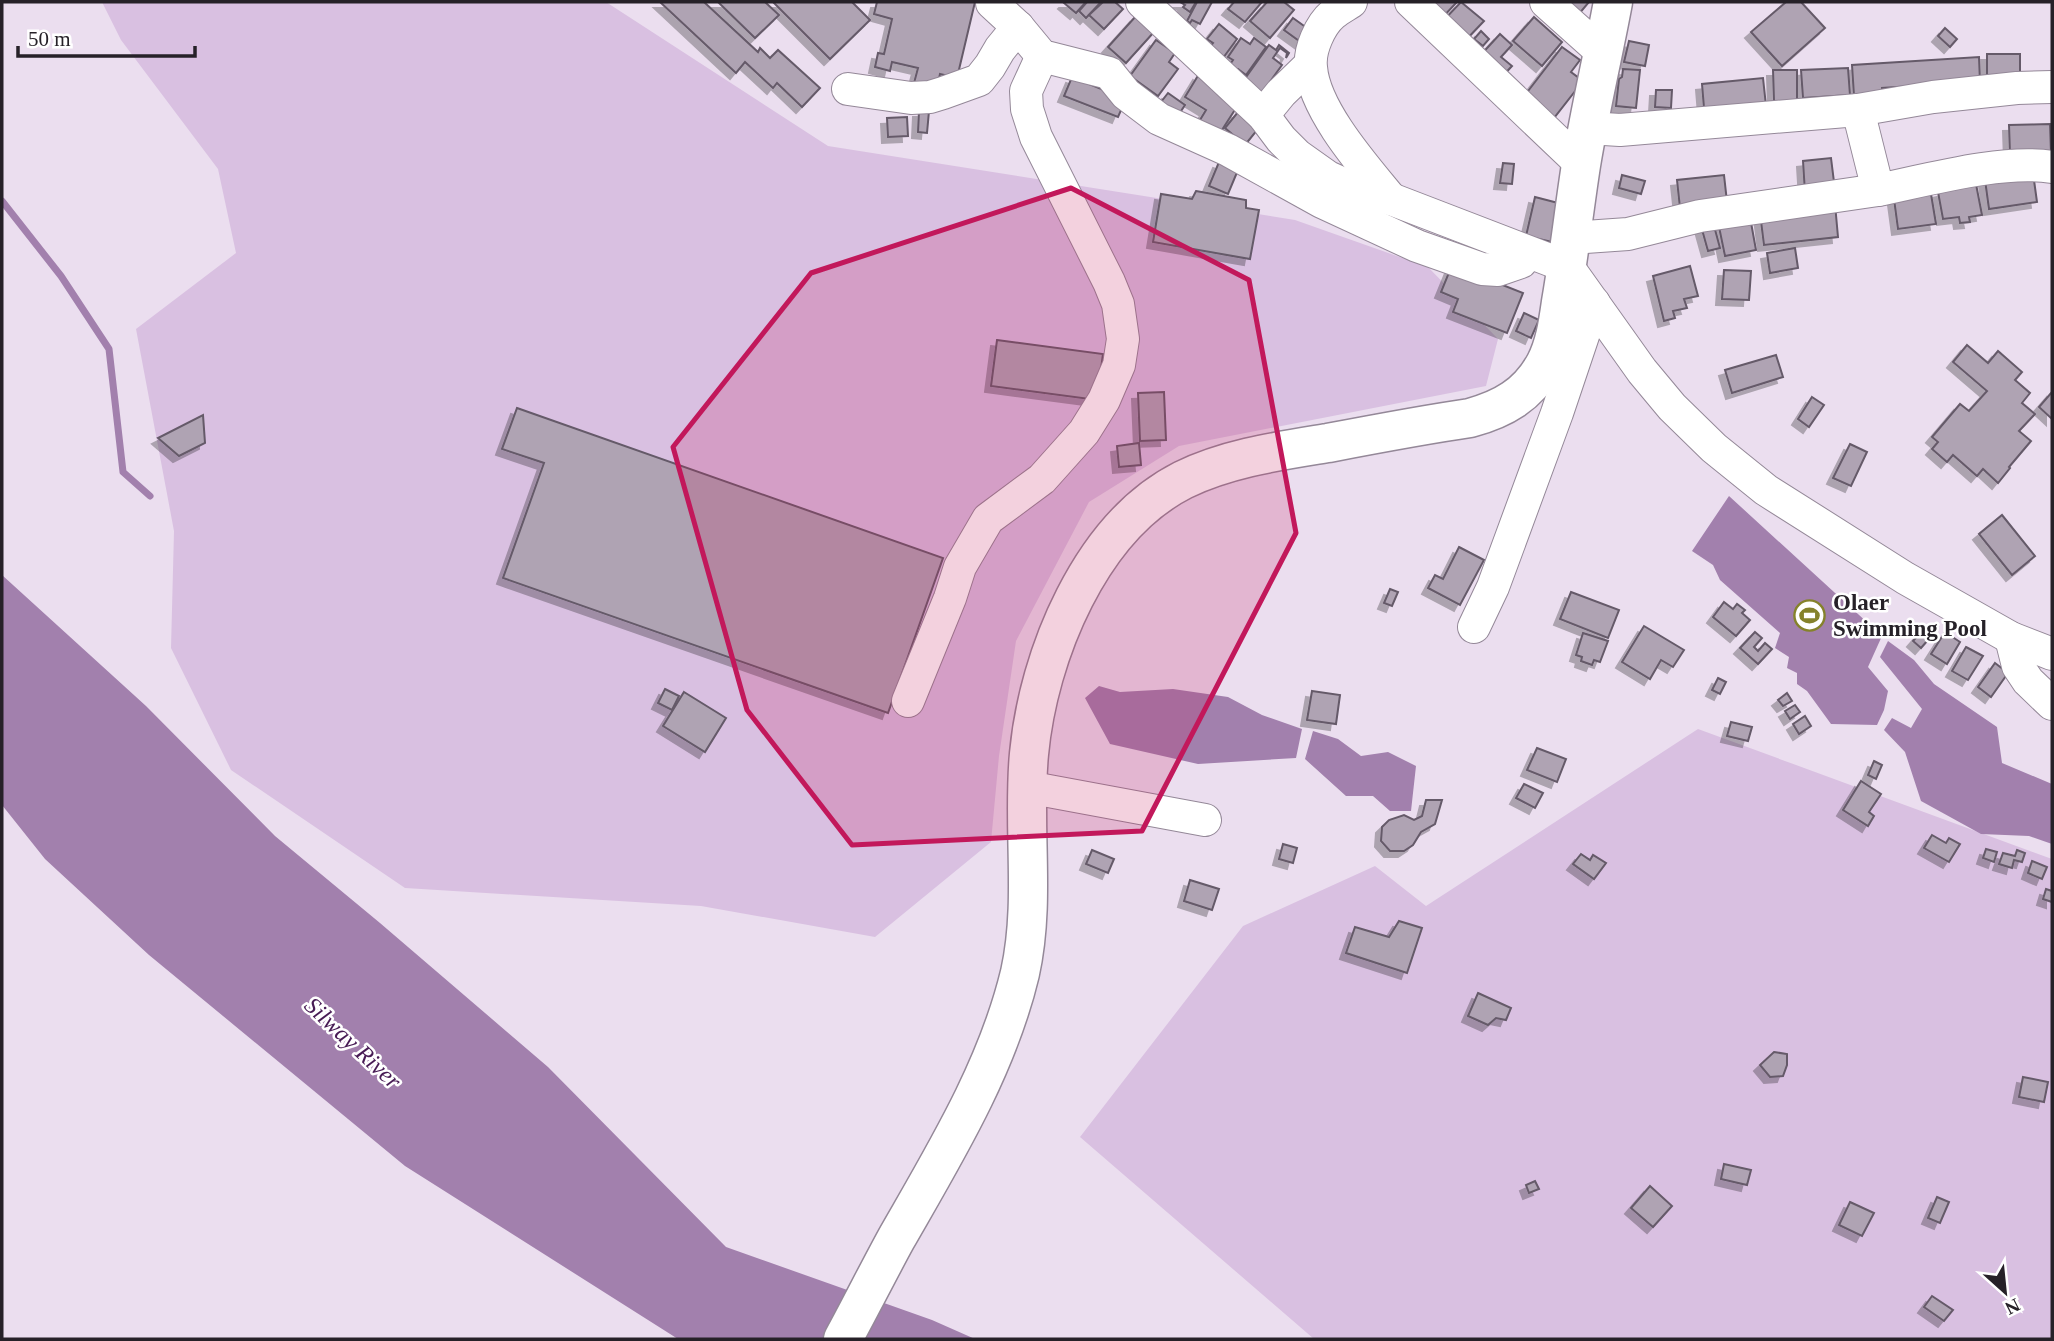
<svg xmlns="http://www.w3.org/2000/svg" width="2054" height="1341" viewBox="0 0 2054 1341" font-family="Georgia,serif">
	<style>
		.green { fill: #d9c0e1 }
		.water { fill: #a280ad }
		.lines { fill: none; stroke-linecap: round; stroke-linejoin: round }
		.stream { stroke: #a280ad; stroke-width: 7 }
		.building { fill: #afa3b3; stroke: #655a69; stroke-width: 2; filter: url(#shadow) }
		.minor-casing { stroke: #948898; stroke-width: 34 }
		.major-casing { stroke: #948898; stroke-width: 41 }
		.minor { stroke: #fff; stroke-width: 32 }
		.major { stroke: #fff; stroke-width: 38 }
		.marked { fill: #c2185b; fill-opacity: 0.2; stroke: #c2185b; stroke-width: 5; stroke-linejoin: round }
		.labels { text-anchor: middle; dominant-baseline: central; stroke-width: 5; stroke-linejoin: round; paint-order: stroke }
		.poi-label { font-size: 23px; font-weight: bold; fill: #262128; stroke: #fff; text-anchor: start }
		.water-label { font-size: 24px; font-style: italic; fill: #471b54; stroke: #fff }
	</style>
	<defs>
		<filter id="shadow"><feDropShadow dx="-6" dy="6" stdDeviation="0" flood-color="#0004"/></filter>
	</defs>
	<rect width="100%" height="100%" fill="#ebdeef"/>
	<g class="green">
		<path d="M102,2h504l222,144 467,74 133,47 70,72 -12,47 -307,60 -90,56 -73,139 -17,115 -8,86 -116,95 -174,-31 -296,-18 -174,-118 -60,-122 3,-117 -38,-202 100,-76 -18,-84 -97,-129z"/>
		<path d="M1698,729l354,130v480h-738l-234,-202 163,-211 132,-60 51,40z"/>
	</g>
	<g class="water">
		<path d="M1729,496l153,140 -14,31 20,24 -4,19 -7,15 -46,-1 -24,-33 -10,-7v-11l-10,-5 2,-11 -14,-9 5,-15 -60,-53 -7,-15 -21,-14z"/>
		<path d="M2,575l144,131 129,130 105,87 168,144 178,180 206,73 43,19h-297l-273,-173 -256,-211 -104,-96 -43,-54z"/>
		<path d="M1888,641l26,19 20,24 63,43 5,36 50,21v60l-23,-8 -48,-2 -60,-33 -16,-49 -21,-22 8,-12 19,10 11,-19 -42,-52z"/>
		<path d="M1099,686l21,6 53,-3 55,8 34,18 40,14 -6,29 -98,6 -88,-20 -25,-46z"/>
		<path d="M1313,731l25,8 23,17 27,-4 28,14 -5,45h-21l-17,-15h-27l-41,-37z"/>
	</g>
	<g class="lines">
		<path class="stream" d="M2,201l59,75 48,73 14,123 27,24"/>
	</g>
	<g class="building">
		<path d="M660,2h44l54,50 2,-4 10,10 8,-8 42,38 -18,19 -25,-24 -4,5 -28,-26 -9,11z"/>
		<path d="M718,2h47l14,13 -24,23z"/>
		<path d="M773,2h79l18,18 -40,39z"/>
		<path d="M877,2h98l-18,76 -17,-4 -3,14 -23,-5 4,-15 -26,-6 -2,9 -15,-4 3,-14 6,1 8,-35 -18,-5z"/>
		<path d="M1065,2h21l-10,11 -12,-10z"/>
		<path d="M1087,2h14l-15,16 -7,-7z"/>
		<path d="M1103,2h12l8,7 -19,20 -15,-14z"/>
		<path d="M1180,2h16l-6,10 -7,-5 2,-2z"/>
		<path d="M1197,2h15l-12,22 -8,-4 -2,3 -3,-2z"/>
		<path d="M1234,2h28l-17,20 -17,-13z"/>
		<path d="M1267,2h17l10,8 -24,28 -20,-17z"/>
		<path d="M1425,2h32l-16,17z"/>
		<path d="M1461,2l23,19 -22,23 -22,-20z"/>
		<path d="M1563,2h26l-10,12z"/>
		<path d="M1786,2h15l24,26 -43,38 -31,-34z"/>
		<path d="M1136,16l18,16 -28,31 -18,-16z"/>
		<path d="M1534,17l28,25 -20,24 -29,-25z"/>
		<path d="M1293,18l18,13 -9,12 -18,-13z"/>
		<path d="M1219,24l18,15 -14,19 -14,-10 4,-5 -6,-4z"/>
		<path d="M1945,28l12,11 -7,8 -12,-11z"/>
		<path d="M1481,31l8,8 -6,7 -9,-7z"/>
		<path d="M1500,34l12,11 -11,12 11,9 -12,13 -23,-20z"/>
		<path d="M1241,38l9,6 4,-6 12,9 -20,28 -8,-6 -3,3 -7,-5 5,-7 -5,-3z"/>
		<path d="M1156,40l19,13 -6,9 9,7 -20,27 -28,-20z"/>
		<path d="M1629,41l20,4 -4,21 -21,-4z"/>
		<path d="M1269,45l7,5 3,-5 10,8 -3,5 1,-5 -7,-5 -7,10 9,7 -20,28 -18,-13z"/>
		<path d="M1562,47l18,13 -9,12 12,9 -29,37 -29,-23z"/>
		<rect x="1987" y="54" width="33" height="23"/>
		<path d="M1979,57l1,25 -98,6v6l-28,2 -2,-31z"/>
		<path d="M1848,68l2,27 -47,3 -2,-28z"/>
		<path d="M1623,69l17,1 -4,38 -20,-2 3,-27 3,-2z"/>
		<path d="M1773,70h24v31h-23z"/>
		<path d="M1199,74l39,31 -18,28 -20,-13 6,-10 -21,-13z"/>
		<path d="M1072,77l54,22 -8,18 -54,-21z"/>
		<path d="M1763,78l4,37 -62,5 -3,-36z"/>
		<path d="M1656,90h16l-1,18 -16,-1z"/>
		<path d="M1168,93l17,12 -6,9 -18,-12z"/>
		<path d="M919,111h10l-2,22 -9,-1z"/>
		<path d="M1238,112l20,17 -13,16 -20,-17z"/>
		<path d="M907,117l1,19 -20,1 -1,-19z"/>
		<path d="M2050,124l1,29 -41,1 -1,-29z"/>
		<path d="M1831,158l4,32 -30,3 -2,-32z"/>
		<path d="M1219,162l19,8 -10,24 -19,-8z"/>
		<path d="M1503,163l11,1 -2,20 -12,-1z"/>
		<path d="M2033,173l4,29 -48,7 -4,-29z"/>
		<path d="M1622,175l23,6 -4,13 -22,-6z"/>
		<path d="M1724,175l3,27 -47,6 -3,-28z"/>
		<path d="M1976,184l6,31 -13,2 1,5 -10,1 -1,-6 -16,2 -5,-27z"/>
		<path d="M1196,191l50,9v8l13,2 -9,49 -97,-17 8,-48 31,5z"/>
		<path d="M1931,194l5,30 -38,5 -4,-30z"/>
		<path d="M1535,197l27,7 -10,38 -26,-6z"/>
		<path d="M1835,204l3,33 -74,8 -4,-32z"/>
		<path d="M1750,217l6,33 -31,6 -7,-34z"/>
		<path d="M1713,222l7,26 -12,3 -7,-25z"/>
		<path d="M1795,248l3,20 -28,5 -3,-20z"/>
		<path d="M1452,265l71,28 -16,40 -54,-21 5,-13 -17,-7z"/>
		<path d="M1690,266l8,30 -14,3 3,9 -14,3 2,7 -11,3 -11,-45z"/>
		<path d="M1724,270l27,1 -2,29 -27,-1z"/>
		<path d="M1524,313l15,7 -8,18 -15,-7z"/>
		<path d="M997,340l106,14 -6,46 -106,-14z"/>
		<path d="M1967,345l21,18 10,-12 24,21 -7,8 15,13 -8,10 13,11 -16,17 12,10 -22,26 1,1 -12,15 -15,-14 -6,7 -24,-21 -6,7 -15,-13 6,-7 -6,-5 28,-33 9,7 18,-20 -34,-29z"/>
		<path d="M1776,355l7,22 -51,16 -7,-23z"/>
		<path d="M1164,392l2,48 -26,1 -2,-48z"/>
		<path d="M2052,392v27l-13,-12z"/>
		<path d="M1812,397l12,8 -15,22 -11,-8z"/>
		<path d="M517,408l426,150 -55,155 -385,-135 41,-115 -42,-14z"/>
		<path d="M203,415l2,28 -26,13 -21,-18z"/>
		<path d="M1139,443l2,22 -22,2 -2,-21z"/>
		<path d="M1850,444l17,8 -16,34 -18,-8z"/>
		<path d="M2002,515l33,41 -23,19 -33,-41z"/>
		<path d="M1459,547l25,13 -24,45 -32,-17 7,-13 8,4z"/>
		<path d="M1390,589l8,3 -6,14 -8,-3z"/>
		<path d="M1571,592l48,18 -11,28 -48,-19z"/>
		<path d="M1724,602l9,7 4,-5 8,6 -3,3 8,7 -14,16 -23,-19z"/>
		<path d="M1644,626l40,24 -11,17 -12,-7 -11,19 -28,-17z"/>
		<path d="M1755,632l7,6 -8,9 4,4 7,-8 7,6 -14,15 -18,-16z"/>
		<path d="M1945,632l15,10 -13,22 -16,-10z"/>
		<path d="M1583,633l25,8 -8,21 -6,-2 -2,5 -11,-4 1,-4 -6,-2z"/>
		<path d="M1920,633l8,7 -7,8 -8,-7z"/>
		<path d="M1966,647l17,9 -15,24 -16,-9z"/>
		<path d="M1995,663l13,10 -17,24 -13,-10z"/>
		<path d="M1718,678l8,4 -6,12 -8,-4z"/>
		<path d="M665,689l14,7 -7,14 -14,-7z"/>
		<path d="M1312,691l28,4 -4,29 -29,-4z"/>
		<path d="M684,692l42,26 -21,34 -42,-26z"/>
		<path d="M1787,693l5,8 -9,5 -5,-6z"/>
		<path d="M1795,705l5,7 -10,7 -5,-8z"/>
		<path d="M1805,716l6,10 -12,8 -6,-10z"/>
		<path d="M1731,722l21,5 -4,14 -21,-5z"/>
		<path d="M1537,748l29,11 -9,23 -30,-12z"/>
		<path d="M1874,761l8,4 -6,14 -8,-4z"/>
		<path d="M1861,781l20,13 -12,18 5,4 -6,10 -25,-16z"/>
		<path d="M1524,784l19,9 -8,15 -19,-10z"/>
		<path d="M1426,800h16l-7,24 -14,8 -8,13 -9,6h-14l-9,-10 1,-14 7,-7 15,-5 10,5 8,-4z"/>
		<path d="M1932,835l14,8 3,-5 11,6 -11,18 -25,-14z"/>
		<path d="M1283,844l14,4 -4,15 -14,-4z"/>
		<path d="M1986,849l11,3 -3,10 -11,-4z"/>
		<path d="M1092,850l22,9 -6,14 -22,-9z"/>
		<path d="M2017,850l8,3 -3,9 -8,-2 -2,8 -13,-4 4,-11 12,3z"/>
		<path d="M1581,854l9,6 3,-5 13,8 -12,16 -21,-15z"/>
		<path d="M2032,861l15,6 -5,12 -14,-6z"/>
		<path d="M1190,880l29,9 -7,21 -28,-9z"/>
		<path d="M2046,889l6,2v11l-9,-3z"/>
		<path d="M1399,921l23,7 -15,45 -61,-20 9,-26 34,10z"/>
		<path d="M1478,993l33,15 -5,12 -10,-2 -8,7 -20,-9z"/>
		<path d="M1774,1052l13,2v11l-4,11 -13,1 -10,-12z"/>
		<path d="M2023,1077l25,5 -4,20 -25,-5z"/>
		<path d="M1724,1164l27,6 -4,15 -26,-6z"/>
		<path d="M1535,1181l4,8 -10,4 -3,-8z"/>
		<path d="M1650,1186l22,20 -19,21 -22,-19z"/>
		<path d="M1937,1197l12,5 -9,21 -12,-5z"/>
		<path d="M1850,1202l24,11 -12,23 -23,-11z"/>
		<path d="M1932,1296l21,14 -9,11 -20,-14z"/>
	</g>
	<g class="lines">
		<defs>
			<g id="minor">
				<path d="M1142,2l121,113 18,24 16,16 31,22 31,14 32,8 177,68 74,104 30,36 42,41 52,42 139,88 106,60 41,16"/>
				<path d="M1351,2c-6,4 -12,7 -18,12 -13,11 -24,36 -22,53 3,43 53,99 80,132"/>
				<path d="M1411,2l170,162"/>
				<path d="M1546,2l57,51"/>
				<path d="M992,3l26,24 24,29 67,17 17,21 33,25 69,31 94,52 95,44 65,23 16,1 23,-8 6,-9"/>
				<path d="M848,89l63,9 19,-1 13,-4 36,-13 11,-14 10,-17 18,-22"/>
				<path d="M1858,110l20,80c49,-10 125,-31 174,-23"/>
				<path d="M1263,115l18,-22 29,-28"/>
				<path d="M1588,128l32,2 238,-20 75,-13 84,-9 35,-1"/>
				<path d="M1571,238l57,-4 72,-18 178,-26"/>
				<path d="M1474,627l19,-40 64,-174 37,-110"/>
				<path d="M2011,638l7,28 10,15 24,23"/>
				<path d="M908,701l42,-103 10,-31 28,-48 54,-40 42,-47 20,-32 15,-35 4,-26 -5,-35 -9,-22 -73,-145 -9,-28 -1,-18 16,-35"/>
				<path d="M1027,787l178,33"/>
			</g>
			<path id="major" d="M843,1339c18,-33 35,-67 53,-100 48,-84 101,-170 124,-266 16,-72 2,-146 9,-219 9,-98 61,-227 154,-274 45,-22 96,-29 145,-37 47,-9 94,-18 142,-25 33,-9 58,-23 75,-54 10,-19 13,-41 16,-62 8,-46 13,-92 20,-137 9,-55 22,-109 32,-163"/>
		</defs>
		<use href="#minor" class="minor-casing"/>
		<use href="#major" class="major-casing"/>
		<use href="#minor" class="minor"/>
		<use href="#major" class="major"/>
	</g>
	<path class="marked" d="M1071,188l178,92 47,253 -154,298 -290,14 -105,-135 -74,-263 138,-174z"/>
	<defs>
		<symbol id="stadium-ring" viewBox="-11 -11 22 22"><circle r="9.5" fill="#fff" stroke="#85822b" stroke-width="1.5"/><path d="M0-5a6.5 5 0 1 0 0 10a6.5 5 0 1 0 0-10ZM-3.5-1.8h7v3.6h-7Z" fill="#85822b"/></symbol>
	</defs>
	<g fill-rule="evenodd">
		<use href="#stadium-ring" x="1792" y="598" width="35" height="35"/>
	</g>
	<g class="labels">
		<g class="poi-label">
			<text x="1833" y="602">Olaer<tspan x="1833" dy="26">Swimming Pool</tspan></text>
		</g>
		<g class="water-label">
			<text transform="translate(353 1043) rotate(43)">Silway River</text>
		</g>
	</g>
	<rect width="2054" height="1341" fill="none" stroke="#262128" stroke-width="7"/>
	<g transform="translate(2005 1292) rotate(153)" stroke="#ffffff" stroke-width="5" paint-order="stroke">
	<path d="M0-5L12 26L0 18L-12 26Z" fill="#262128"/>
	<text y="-10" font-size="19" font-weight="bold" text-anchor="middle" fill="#262128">N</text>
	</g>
	<path d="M18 46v10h177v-10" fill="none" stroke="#262128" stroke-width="3.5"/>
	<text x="28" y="46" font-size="21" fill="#262128" stroke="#ffffff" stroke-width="5" paint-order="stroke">50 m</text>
</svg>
